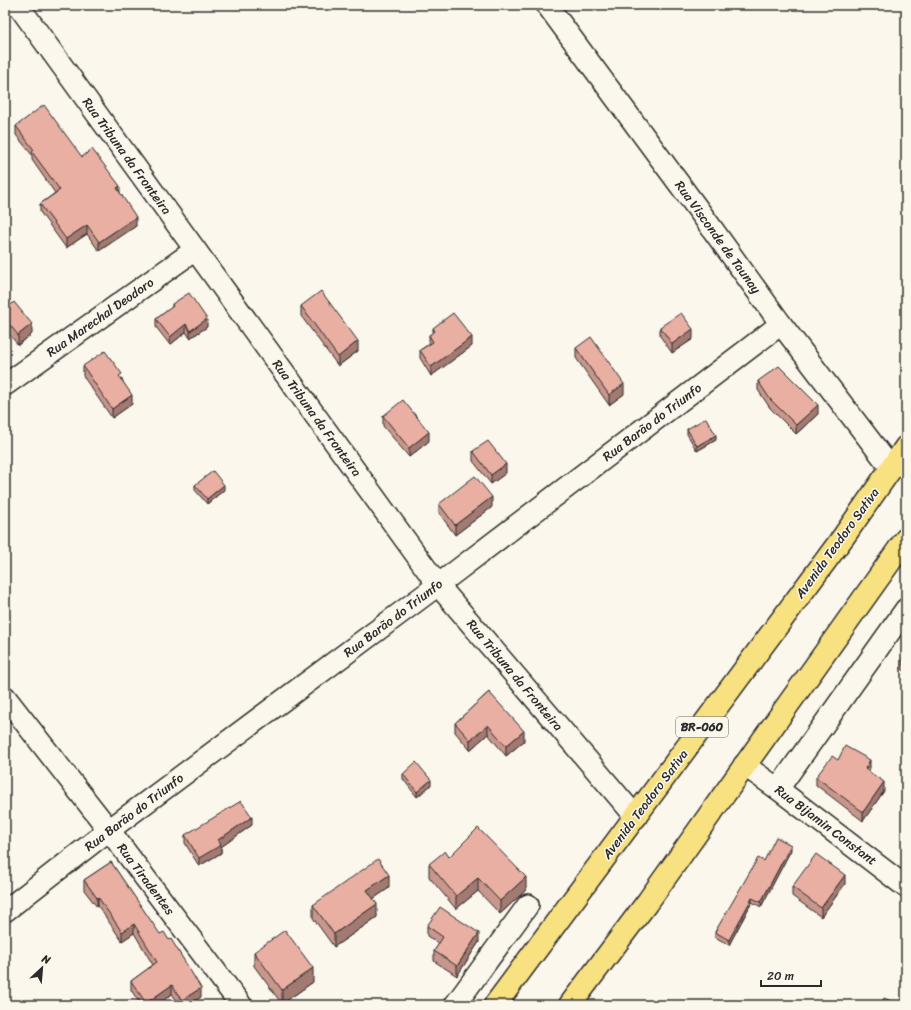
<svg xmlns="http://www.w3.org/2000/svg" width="911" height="1010" viewBox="0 0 911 1010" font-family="Sriracha,sans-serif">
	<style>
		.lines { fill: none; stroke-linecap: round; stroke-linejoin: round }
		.minor-casing { stroke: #2b2b2b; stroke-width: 24 }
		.major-casing { stroke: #2b2b2b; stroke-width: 25 }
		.minor { stroke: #fbf7ec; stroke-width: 21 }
		.major { stroke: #f8e181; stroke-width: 22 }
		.wall { fill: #c8968b; stroke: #2b2b2b }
		.shaded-wall { fill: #a27a71; stroke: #2b2b2b }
		.building { fill: #e8afa2; stroke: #2b2b2b }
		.labels { text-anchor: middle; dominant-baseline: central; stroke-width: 3; stroke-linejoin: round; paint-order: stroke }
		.shield { fill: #fbf7ec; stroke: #696865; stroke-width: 1 }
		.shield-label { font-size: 12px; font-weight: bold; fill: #2b2b2b }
		.street-label { font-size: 13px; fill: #2b2b2b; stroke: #fbf7ec }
	</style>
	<rect width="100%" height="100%" fill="#fbf7ec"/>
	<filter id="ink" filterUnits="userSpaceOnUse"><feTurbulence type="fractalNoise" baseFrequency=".025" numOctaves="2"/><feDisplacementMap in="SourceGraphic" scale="8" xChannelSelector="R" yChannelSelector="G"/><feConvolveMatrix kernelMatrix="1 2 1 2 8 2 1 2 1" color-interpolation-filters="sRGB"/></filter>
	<g filter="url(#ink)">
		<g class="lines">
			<defs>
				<g id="minor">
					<path d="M18,5l420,580 198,232"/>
					<path d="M547,5l153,207 81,112 110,144"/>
					<path d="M5,385l190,-135"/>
					<path d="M5,697l104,133 132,175"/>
					<path d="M744,765l34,24 128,98"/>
					<path d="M778,789l128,-180"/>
					<path d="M5,911l104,-81 329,-245 343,-261"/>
					<path d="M455,1005l73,-100"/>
				</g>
				<g id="major">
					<path d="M495,1005l349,-469 62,-89"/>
					<path d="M570,1005l79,-105 257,-361"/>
				</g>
			</defs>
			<use href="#minor" class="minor-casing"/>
			<use href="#major" class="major-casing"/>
			<use href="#minor" class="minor"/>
			<use href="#major" class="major"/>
		</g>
		<g class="wall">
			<path d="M16,126l66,31 38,36 16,33 -37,25 -12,-17 -21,14 -26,-36v-8l15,-11 -23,-33v-5l-16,-20z"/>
			<path d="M172,304l35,23 -17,11 -4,-6 -16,13 -14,-18v-8l16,-12z"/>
			<path d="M301,306l57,45 -20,15 -37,-50z"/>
			<path d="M5,310l27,24 -14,11 -13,-16z"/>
			<path d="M660,327l33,12 -21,14 -12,-17z"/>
			<path d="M433,328l39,18 -41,30 -11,-18v-8l9,-6v-9l4,-2z"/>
			<path d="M576,348l48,46 -15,11 -33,-47z"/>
			<path d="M83,366l39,13 10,25 -20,14 -29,-42z"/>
			<path d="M758,381l60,33 -22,20 -26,-26 -12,-18z"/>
			<path d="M383,416l46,25 -20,16 -26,-31z"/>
			<path d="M687,429l29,11 -19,11 -10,-17z"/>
			<path d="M473,451l33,22 -15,11 -18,-23z"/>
			<path d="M195,485l29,5 -17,14 -12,-14z"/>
			<path d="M439,504l53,3 -37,28 -16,-22z"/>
			<path d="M906,654v18l-4,-3v-9z"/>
			<path d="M489,692l35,49 -18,15 -18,-22 -18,16 -15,-18v-9z"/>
			<path d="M838,760l32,8 -2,3 16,20 -21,30 -47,-36v-8z"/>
			<path d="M403,774l28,11 -14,12 -14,-18z"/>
			<path d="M252,825l-31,22v6l-22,13 -14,-23v-8z"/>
			<path d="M791,850l-30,57 -9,-5 -23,43 -14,-8v-5l49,-71z"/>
			<path d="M449,857l77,33 -26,24 -22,-23 -22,18 -27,-32v-13z"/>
			<path d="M111,862l90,135 -12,8h-9l-8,-11 -15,11h-16l-10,-15v-9l22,-16 -19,-32 -12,8 -24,-35 -1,1 -13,-17v-10z"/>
			<path d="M845,884l-24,33 -29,-21v-9z"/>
			<path d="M389,888l-16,11 4,18 -43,30 -21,-29v-13z"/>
			<path d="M427,926l52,16 -22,34 -23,-15v-10l5,-7 -12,-8z"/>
			<path d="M254,952l59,30 -31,22 -28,-38z"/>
		</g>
		<g class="shaded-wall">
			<path d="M120,186v9l-3,-7z"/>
			<path d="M136,217v9l-37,25v-9z"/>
			<path d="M87,225v9l-21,14v-9z"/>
			<path d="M207,319v8l-17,11v-7z"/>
			<path d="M32,324v10l-14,11v-10z"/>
			<path d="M186,324v8l-16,13v-8z"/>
			<path d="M693,329v10l-21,14v-9z"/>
			<path d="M472,337v9l-41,30v-9z"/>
			<path d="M358,341v10l-20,15v-9z"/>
			<path d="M624,384v10l-15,11v-10z"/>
			<path d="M132,395v9l-20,14v-9z"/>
			<path d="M818,405v9l-22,20v-9z"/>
			<path d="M429,432v9l-20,16v-9z"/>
			<path d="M716,435v5l-19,11v-5z"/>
			<path d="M506,464v9l-15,11v-9z"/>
			<path d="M224,485v5l-17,14v-5z"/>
			<path d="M492,497v10l-37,28v-10z"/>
			<path d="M488,725v9l-18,16v-10z"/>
			<path d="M524,731v10l-18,15v-10z"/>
			<path d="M870,760v8l-5,9v-8z"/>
			<path d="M431,780v5l-14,12v-5z"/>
			<path d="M884,782v9l-21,30v-9z"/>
			<path d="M252,817v8l-31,22v6l-22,13v-8l19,-18z"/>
			<path d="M791,845v5l-30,57v-5z"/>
			<path d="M389,875v13l-22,15v-13z"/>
			<path d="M845,875v9l-24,33v-9z"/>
			<path d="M526,877v13l-26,24v-13z"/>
			<path d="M478,878v13l-22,18v-13z"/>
			<path d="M98,897v9l-1,1v-9z"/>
			<path d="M752,898v4l-23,43v-5z"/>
			<path d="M377,904v13l-43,30v-13z"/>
			<path d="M134,924v9l-12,8v-9z"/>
			<path d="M479,933v9l-22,34v-10z"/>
			<path d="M313,968v14l-31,22v-14z"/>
			<path d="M172,985v9l-15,11h-11v-2z"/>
			<path d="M201,988v9l-12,8h-7v-5z"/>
		</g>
		<g class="building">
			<path d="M44,105l38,52 10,-8 28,37 -3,2 19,29 -37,25 -12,-17 -21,14 -26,-35 20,-14 -28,-38 2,-2 -18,-24z"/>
			<path d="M321,291l37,50 -20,16 -37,-51z"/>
			<path d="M189,293l18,26 -17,12 -4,-7 -16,13 -14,-18 17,-13 -1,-2z"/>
			<path d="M14,302l18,22 -14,11 -13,-16v-9z"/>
			<path d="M453,313l19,24 -41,30 -11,-17 13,-8 -4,-7 6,-4 -2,-3z"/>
			<path d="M681,313l12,16 -21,15 -12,-17z"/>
			<path d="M591,337l33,47 -15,11 -33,-47z"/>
			<path d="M105,351l17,23 -3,2 13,19 -20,14 -29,-43z"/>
			<path d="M779,366l39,39 -22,20 -26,-26 -12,-18z"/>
			<path d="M403,400l26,32 -20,16 -26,-32z"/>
			<path d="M706,418l10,17 -19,11 -10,-17z"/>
			<path d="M488,441l18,23 -15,11 -18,-24z"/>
			<path d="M213,471l11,14 -17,14 -12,-14z"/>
			<path d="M475,476l17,21 -37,28 -16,-21z"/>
			<path d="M906,654v8l-4,-2z"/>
			<path d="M489,692l35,39 -18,15 -18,-21 -18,15 -15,-17z"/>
			<path d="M845,746l25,14 -5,9 19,13 -21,30 -47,-35 16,-21 6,4z"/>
			<path d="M416,762l15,18 -14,12 -14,-18z"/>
			<path d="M241,801l11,16 -34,23 3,5 -22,13 -14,-23z"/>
			<path d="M478,828l48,49 -26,24 -22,-23 -22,18 -27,-32 16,-13 4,6z"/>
			<path d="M776,837l15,8 -30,57 -9,-4 -23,42 -14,-8 43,-74 6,3z"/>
			<path d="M816,854l29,21 -24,33 -29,-21z"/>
			<path d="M378,859l11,16 -22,15 10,14 -43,30 -21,-29z"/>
			<path d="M111,862l49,72 4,-2 5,8 2,-1 30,49 -19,12 -10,-15 -26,18 -15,-22 26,-19 -23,-38 -12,8 -24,-35 -1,1 -13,-18z"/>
			<path d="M440,907l39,26 -22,33 -23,-15 9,-14 -16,-11z"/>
			<path d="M285,930l28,38 -31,22 -28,-38z"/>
			<path d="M884,998l16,7h-20z"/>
		</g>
	</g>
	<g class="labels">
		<rect class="shield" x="676" y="717" width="52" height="20" rx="3"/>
		<g class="shield-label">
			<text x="702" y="727">BR-060</text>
		</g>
		<g class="street-label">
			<text transform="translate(127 156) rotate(54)">Rua Tribuna da Fronteira</text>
			<text transform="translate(718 237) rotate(54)">Rua Visconde de Taunay</text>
			<text transform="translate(100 317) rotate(-35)">Rua Marechal Deodoro</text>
			<text transform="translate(317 418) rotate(54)">Rua Tribuna da Fronteira</text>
			<text transform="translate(652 422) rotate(-37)">Rua Barão do Triunfo</text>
			<text transform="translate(837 543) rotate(-54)">Avenida Teodoro Sativa</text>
			<text transform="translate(393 618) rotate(-37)">Rua Barão do Triunfo</text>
			<text transform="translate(515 675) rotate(50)">Rua Tribuna da Fronteira</text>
			<text transform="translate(645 804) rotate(-53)">Avenida Teodoro Sativa</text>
			<text transform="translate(134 812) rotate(-37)">Rua Barão do Triunfo</text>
			<text transform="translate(826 825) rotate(37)">Rua Bijamin Constant</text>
			<text transform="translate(146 879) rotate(53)">Rua Tiradentes</text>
		</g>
	</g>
	<rect width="911" height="1010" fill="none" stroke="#fbf7ec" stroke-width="20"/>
	<rect x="10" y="10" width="891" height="990" fill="none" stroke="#2b2b2b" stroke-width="1.5" filter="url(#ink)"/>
	<g transform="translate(42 968) rotate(26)" stroke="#fbf7ec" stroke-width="3" paint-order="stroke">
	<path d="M0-3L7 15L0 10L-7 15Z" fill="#2b2b2b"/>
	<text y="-6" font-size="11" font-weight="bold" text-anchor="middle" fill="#2b2b2b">N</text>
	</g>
	<path d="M761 980v6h60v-6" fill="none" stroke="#2b2b2b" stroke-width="2"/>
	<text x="767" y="980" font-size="12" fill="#2b2b2b" stroke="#fbf7ec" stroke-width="3" paint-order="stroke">20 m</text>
</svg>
